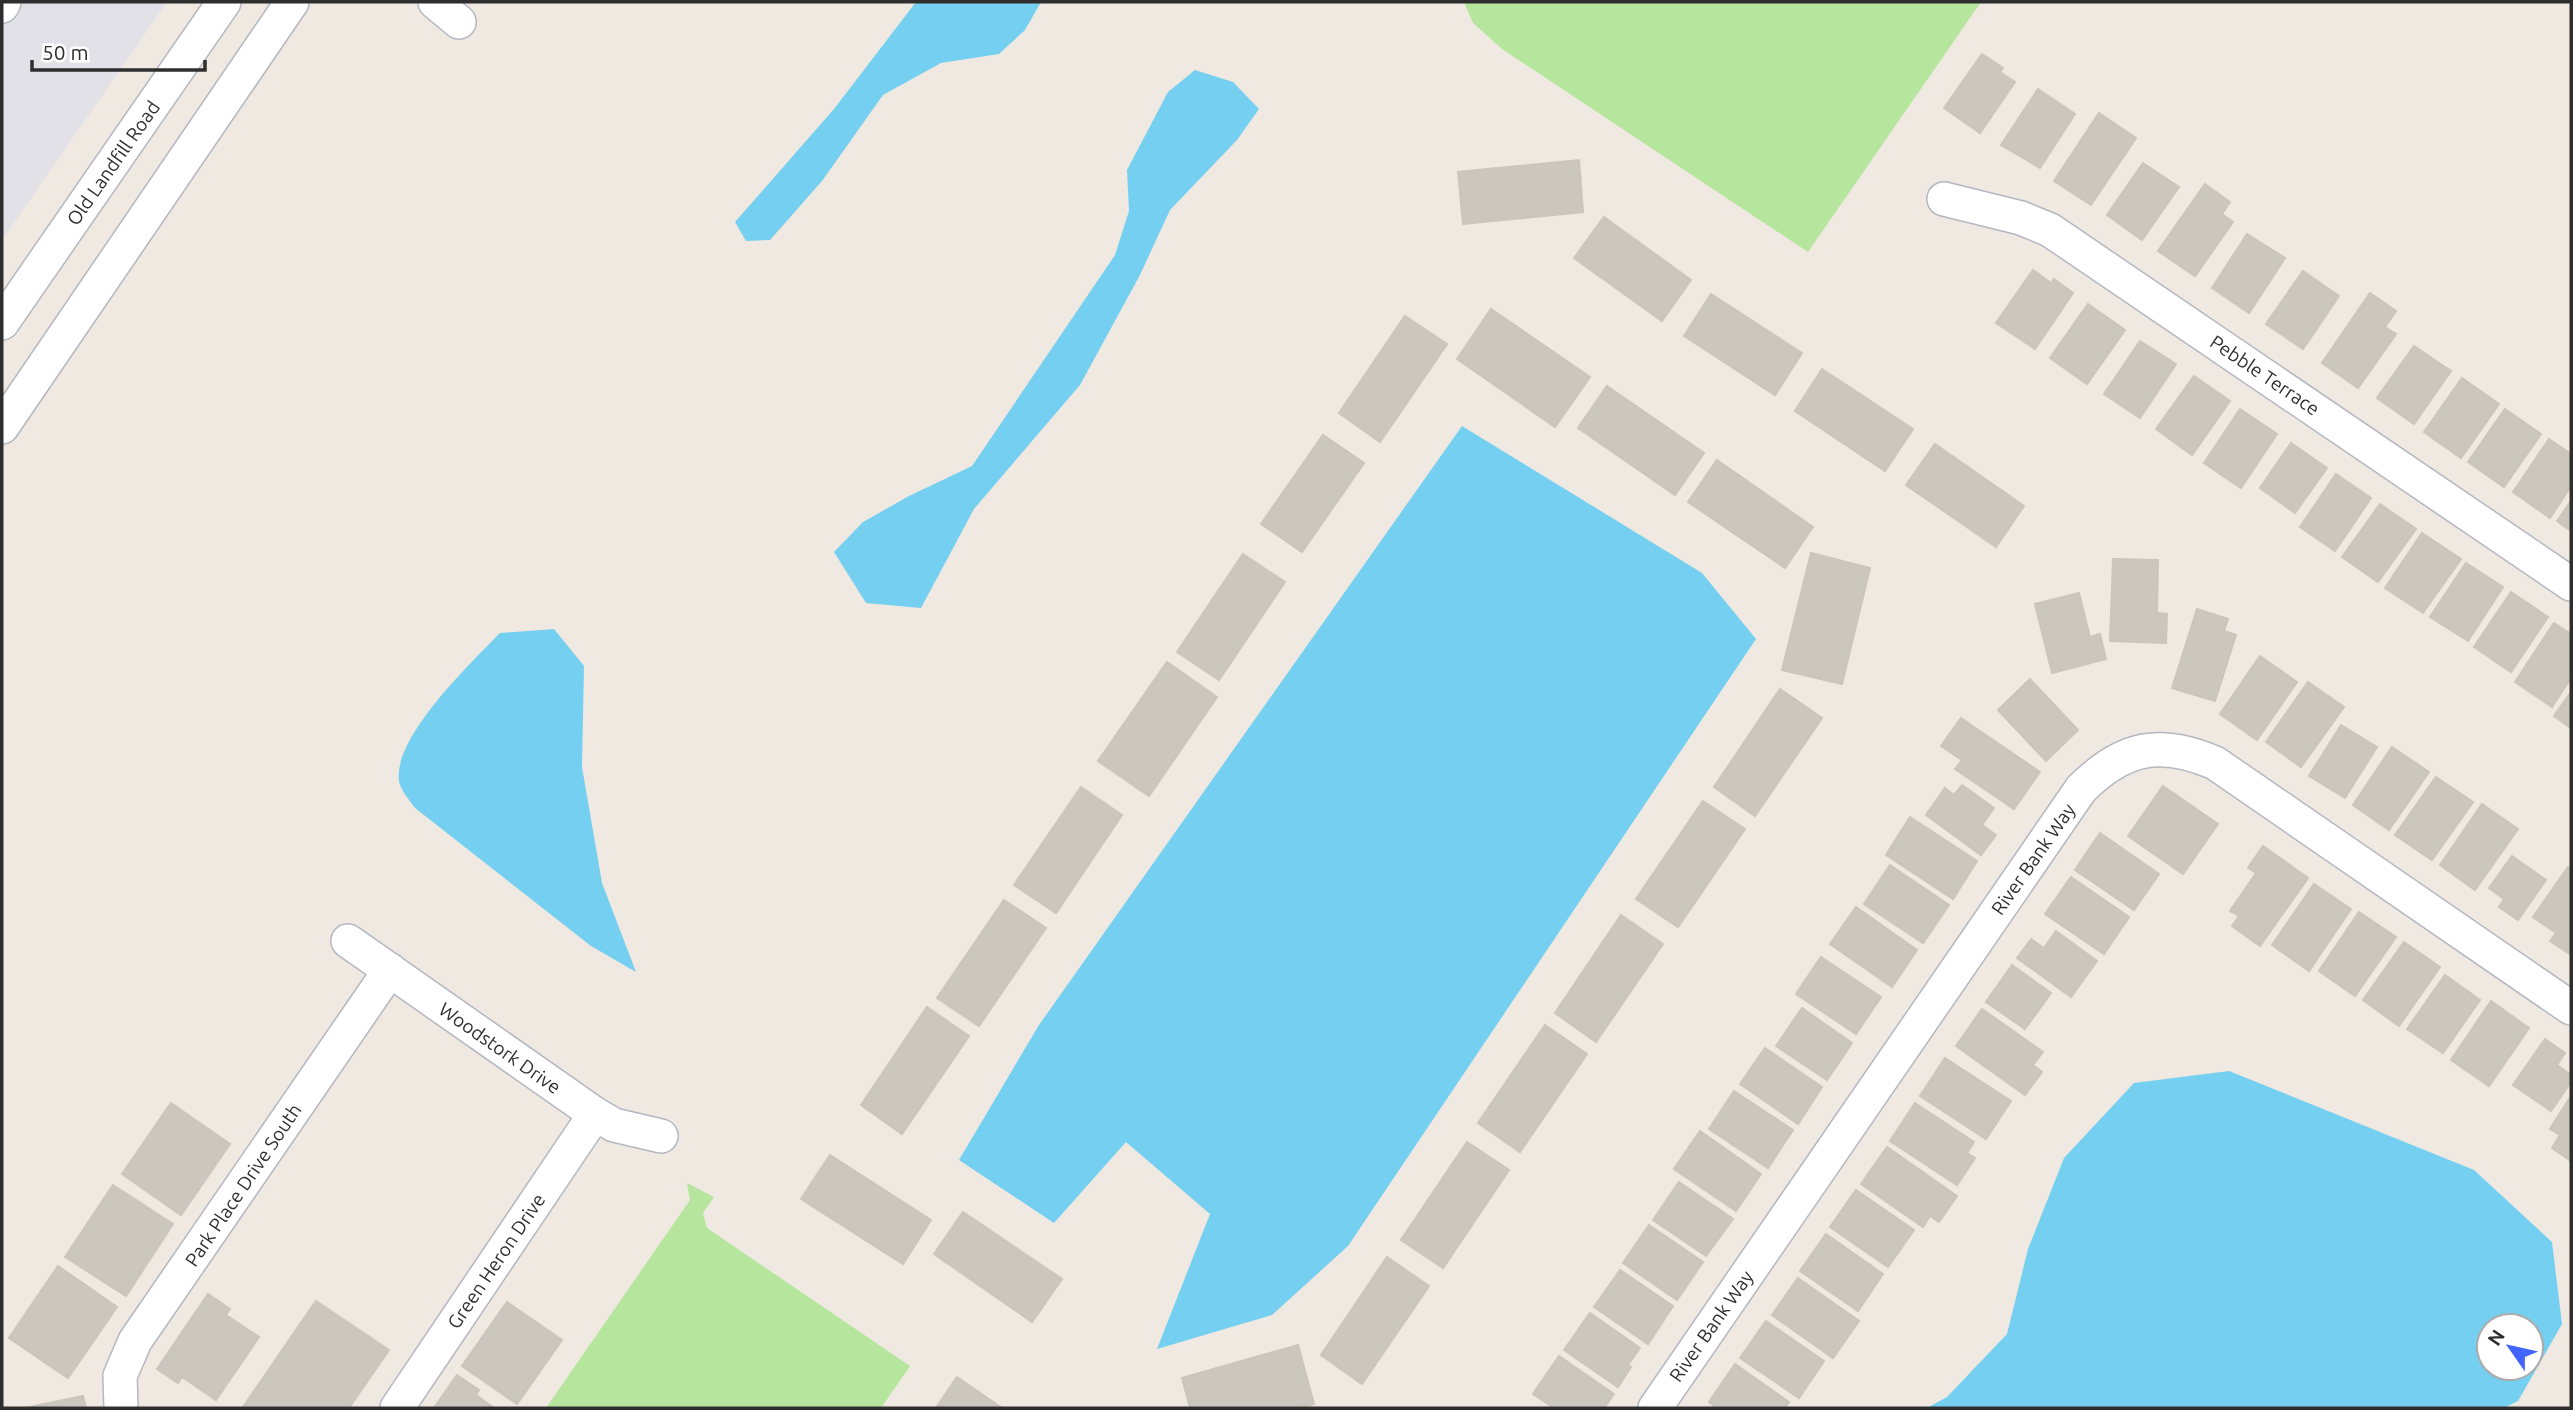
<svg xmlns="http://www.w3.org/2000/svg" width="2573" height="1410" viewBox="0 0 2573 1410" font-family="Ubuntu,sans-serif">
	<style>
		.industrial { fill: #e3e1e8 }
		.green { fill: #b6e59e }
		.water { fill: #75cff0; fill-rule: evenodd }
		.building { fill: #cbc7bf; stroke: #cbc5ba; stroke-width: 2 }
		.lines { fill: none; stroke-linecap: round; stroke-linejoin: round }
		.minor-casing { stroke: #b4b7c1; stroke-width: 36 }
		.minor { stroke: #fff; stroke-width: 33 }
		.labels { text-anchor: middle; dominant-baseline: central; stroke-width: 7; stroke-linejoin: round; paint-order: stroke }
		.street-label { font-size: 19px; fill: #2e2e2e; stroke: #fff }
	</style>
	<rect width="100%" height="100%" fill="#efe9e1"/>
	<path class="industrial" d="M2,2h165l-165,238z"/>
	<g class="green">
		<path d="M1464,2h517l-173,250 -306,-203 -29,-26z"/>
		<path d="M687,1183l27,14 -11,16 4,15 203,138 -29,42h-335l144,-208z"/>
	</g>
	<g class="water">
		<path d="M916,2h125l-16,28 -26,24 -58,9 -58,32 -61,86 -52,59 -24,1 -11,-19 99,-113z"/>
		<path d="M1195,70l38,12 26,27 -22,31 -67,70 -30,65 -60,110 -106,124 -53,99 -55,-5 -32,-51 29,-30 46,-26 63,-30 143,-211 14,-44 -2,-41 41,-78z"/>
		<path d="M1462,426l240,147 54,66 -408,607 -76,69 -115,34 53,-135 -84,-72 -72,81 -95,-63 80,-135z"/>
		<path d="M554,629l30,37 -2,101 20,116 34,89 -45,-26 -176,-138c-5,-7 -15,-19 -16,-27 -6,-44 72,-118 101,-148z"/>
		<path d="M2229,1071l245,99 78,72 10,82 -44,77 -14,7h-577l20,-11 60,-63 21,-85 36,-91 70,-75zM2531,1326v42h-42v-42z"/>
	</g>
	<g class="building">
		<path d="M1982,54l21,14 -3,4 15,10 -35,51 -36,-25z"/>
		<path d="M2038,89l37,25 -35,54 -39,-23z"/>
		<path d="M2099,113l37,25 -45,67 -37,-24z"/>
		<path d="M1579,160l4,52 -120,12 -5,-52z"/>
		<path d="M2143,163l36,24 -37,53 -35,-25z"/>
		<path d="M2205,184l25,18 -8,12 11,8 -38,54 -37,-25z"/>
		<path d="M1604,217l87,63 -29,41 -88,-63z"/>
		<path d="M2247,234l38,24 -36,55 -37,-25z"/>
		<path d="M2033,270l18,13 3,-4 19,14 -38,56 -39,-26z"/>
		<path d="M2303,271l36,25 -36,53 -37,-25z"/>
		<path d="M2370,293l26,18 -11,16 11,7 -38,54 -36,-25z"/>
		<path d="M1711,294l91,59 -27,42 -91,-59z"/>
		<path d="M2088,304l37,26 -38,54 -37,-26z"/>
		<path d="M1491,309l99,68 -35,50 -98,-68z"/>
		<path d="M1405,316l42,28 -67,98 -41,-29z"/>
		<path d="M2140,341l36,23 -36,54 -36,-24z"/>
		<path d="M2414,346l37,25 -37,53 -37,-26z"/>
		<path d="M1822,369l91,60 -28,42 -90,-60z"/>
		<path d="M2194,376l36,25 -38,54 -36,-26z"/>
		<path d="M2462,378l37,26 -38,54 -37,-26z"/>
		<path d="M1607,386l97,67 -29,42 -97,-67z"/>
		<path d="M2240,409l37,25 -36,54 -37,-25z"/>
		<path d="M2505,409l36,25 -37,53 -36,-25z"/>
		<path d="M1323,435l41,28 -62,89 -41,-28z"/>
		<path d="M2549,439l22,15v32l-21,32 -37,-26z"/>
		<path d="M2291,443l36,25 -32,45 -35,-25z"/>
		<path d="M1935,444l89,62 -28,41 -90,-62z"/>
		<path d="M1717,460l96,67 -28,41 -97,-66z"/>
		<path d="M2336,474l35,24 -36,53 -35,-24z"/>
		<path d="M2571,501v30l-14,-10z"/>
		<path d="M2380,504l36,25 -38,53 -36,-25z"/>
		<path d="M2422,533l39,26 -38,54 -38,-25z"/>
		<path d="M1811,553l59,15 -28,116 -60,-14z"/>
		<path d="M1243,554l42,28 -66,98 -42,-28z"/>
		<path d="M2113,559l45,1 -1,53 10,1 -1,29 -56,-2z"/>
		<path d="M2466,563l37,24 -35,54 -38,-24z"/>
		<path d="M2511,592l37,25 -37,55 -37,-25z"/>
		<path d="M2079,593l11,44 10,-3 6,25 -54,14 -17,-69z"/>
		<path d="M2197,609l31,10 -4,12 12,4 -21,66 -43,-13z"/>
		<path d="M2554,623l17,11v44l-19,29 -37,-25z"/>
		<path d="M2260,656l37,26 -40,58 -37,-26z"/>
		<path d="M1167,662l50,35 -68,99 -51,-35z"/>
		<path d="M2030,679l48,51 -32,31 -48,-51z"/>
		<path d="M2308,682l36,25 -43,60 -35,-25z"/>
		<path d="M1780,689l42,29 -67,98 -41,-29z"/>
		<path d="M2571,692v36l-17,-12z"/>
		<path d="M1961,718l79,54 -26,37 -59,-40 7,-9 -21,-14z"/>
		<path d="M2341,725l36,22 -32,51 -36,-22z"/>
		<path d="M2392,747l37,25 -40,58 -36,-25z"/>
		<path d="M2436,777l37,25 -41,58 -37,-25z"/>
		<path d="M1962,785l32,23 -12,17 14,10 -15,20 -55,-40 19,-27 9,7z"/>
		<path d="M2163,786l55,38 -35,50 -55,-38z"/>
		<path d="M1081,787l41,28 -66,98 -42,-28z"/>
		<path d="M1703,801l42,28 -67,98 -42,-28z"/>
		<path d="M2482,804l36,25 -43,61 -35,-25z"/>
		<path d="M1910,817l67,44 -24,38 -67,-44z"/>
		<path d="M2100,833l59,41 -25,36 -59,-40z"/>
		<path d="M2263,846l45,32 -48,68 -28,-20 7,-10 -9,-5 26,-38 -8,-5z"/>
		<path d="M2512,856l34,24 -28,40 -19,-13 5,-8 -15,-11z"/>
		<path d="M1890,865l59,40 -26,38 -59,-39z"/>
		<path d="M2568,867l3,3v85l-21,-14 6,-8 -23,-16z"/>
		<path d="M2071,877l58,40 -25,37 -59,-40z"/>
		<path d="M2314,884l37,25 -42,62 -37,-26z"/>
		<path d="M1004,900l42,28 -67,98 -42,-28z"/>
		<path d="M1856,907l61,43 -25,37 -62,-43z"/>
		<path d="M2359,912l37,25 -41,59 -36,-25z"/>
		<path d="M1621,915l42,29 -67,98 -41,-29z"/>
		<path d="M2056,931l41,30 -26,36 -54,-39 14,-19 13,9z"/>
		<path d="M2404,942l36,25 -41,59 -36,-26z"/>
		<path d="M1821,957l60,40 -25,37 -60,-40z"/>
		<path d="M2012,965l39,28 -26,36 -39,-27z"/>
		<path d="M2445,975l35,25 -37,53 -36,-24z"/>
		<path d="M2491,1001l38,27 -40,58 -38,-26z"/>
		<path d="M927,1007l42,29 -67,98 -41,-29z"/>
		<path d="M1802,1008l50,35 -25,37 -51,-34z"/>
		<path d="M1982,1009l61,43 -10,13 9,7 -17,23 -69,-49z"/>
		<path d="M1545,1025l42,29 -67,98 -42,-29z"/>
		<path d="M2545,1039l20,14 -8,12 14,10v7l-20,29 -38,-26z"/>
		<path d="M1765,1048l57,39 -24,37 -58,-40z"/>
		<path d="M1945,1058l66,43 -25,38 -66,-43z"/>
		<path d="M1734,1091l59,39 -25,38 -59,-39z"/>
		<path d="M2571,1096v65l-19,-13 8,-13 -10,-6z"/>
		<path d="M171,1103l59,41 -49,71 -59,-41z"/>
		<path d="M1915,1103l59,39 -7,11 8,5 -18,27 -67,-44z"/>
		<path d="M1700,1131l61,43 -25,37 -62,-42z"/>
		<path d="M1467,1142l42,28 -66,98 -42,-28z"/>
		<path d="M1887,1147l70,49 -18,26 -9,-6 -7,11 -62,-43z"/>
		<path d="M830,1155l101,65 -28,44 -102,-65z"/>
		<path d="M1679,1182l54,37 -27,37 -53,-36z"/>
		<path d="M113,1185l60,39 -47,72 -61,-39z"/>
		<path d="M1856,1190l58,40 -26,37 -58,-40z"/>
		<path d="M963,1212l99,67 -30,43 -98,-68z"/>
		<path d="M1649,1225l54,37 -26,38 -54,-37z"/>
		<path d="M1826,1234l57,40 -25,37 -58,-40z"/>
		<path d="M1387,1257l42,29 -67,98 -41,-29z"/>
		<path d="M58,1266l59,41 -49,71 -59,-40z"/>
		<path d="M1620,1270l53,36 -25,38 -54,-37z"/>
		<path d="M1798,1278l61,43 -26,37 -61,-43z"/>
		<path d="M208,1294l22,15 -4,6 33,22 -43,63 -34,-23 -4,6 -21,-14z"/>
		<path d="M316,1301l73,49 -40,58h-104l-2,-1z"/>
		<path d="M507,1302l55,38 -45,64 -55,-38z"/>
		<path d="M1590,1313l50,35 -12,17 3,2 -13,20 -54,-37z"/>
		<path d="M1766,1321l58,40 -25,37 -59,-40z"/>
		<path d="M1298,1345l16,59 -15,4h-109l-8,-30z"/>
		<path d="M1559,1356l55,38 -10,14h-50l-21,-14z"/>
		<path d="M1735,1364l54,38 -4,6h-68l-8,-6z"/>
		<path d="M457,1375l22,15 -3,5 18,13h-60z"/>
		<path d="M957,1377l45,31h-66z"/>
		<path d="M83,1396l3,12h-61z"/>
	</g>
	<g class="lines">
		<defs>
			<g id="minor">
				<path d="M435,2l24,20"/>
				<path d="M2,6l2,-4"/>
				<path d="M1944,199l77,19 29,12 521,354"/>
				<path d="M2,323l222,-321"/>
				<path d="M2,427l290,-425"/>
				<path d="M348,941l247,173 19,11 47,11"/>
				<path d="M121,1408l-1,-32 15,-35 255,-371"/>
				<path d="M397,1408l198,-294"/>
				<path d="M1655,1408l426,-619c42,-42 79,-50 134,-26l356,245"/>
			</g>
		</defs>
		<use href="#minor" class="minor-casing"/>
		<use href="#minor" class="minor"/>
	</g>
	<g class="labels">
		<g class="street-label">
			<text transform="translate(113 163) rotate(-55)">Old Landfill Road</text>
			<text transform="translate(2265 375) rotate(34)">Pebble Terrace</text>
			<text transform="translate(2033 859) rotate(-55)">River Bank Way</text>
			<text transform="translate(500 1048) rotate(35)">Woodstork Drive</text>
			<text transform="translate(243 1185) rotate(-56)">Park Place Drive South</text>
			<text transform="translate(496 1261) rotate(-56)">Green Heron Drive</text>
			<text transform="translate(1711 1326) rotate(-55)">River Bank Way</text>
		</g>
	</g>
	<rect width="2573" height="1410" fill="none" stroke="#2e2e2e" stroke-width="7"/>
	<g transform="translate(2510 1347) rotate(304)"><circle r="33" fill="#ffffff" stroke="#ababab" stroke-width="2"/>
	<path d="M0-5L12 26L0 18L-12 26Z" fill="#4264fb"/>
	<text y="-10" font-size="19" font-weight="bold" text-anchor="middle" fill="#2e2e2e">N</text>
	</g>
	<path d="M32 60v10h173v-10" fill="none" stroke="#2e2e2e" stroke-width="3.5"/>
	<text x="42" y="60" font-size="21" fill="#2e2e2e" stroke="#ffffff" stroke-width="5" paint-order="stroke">50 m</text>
</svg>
